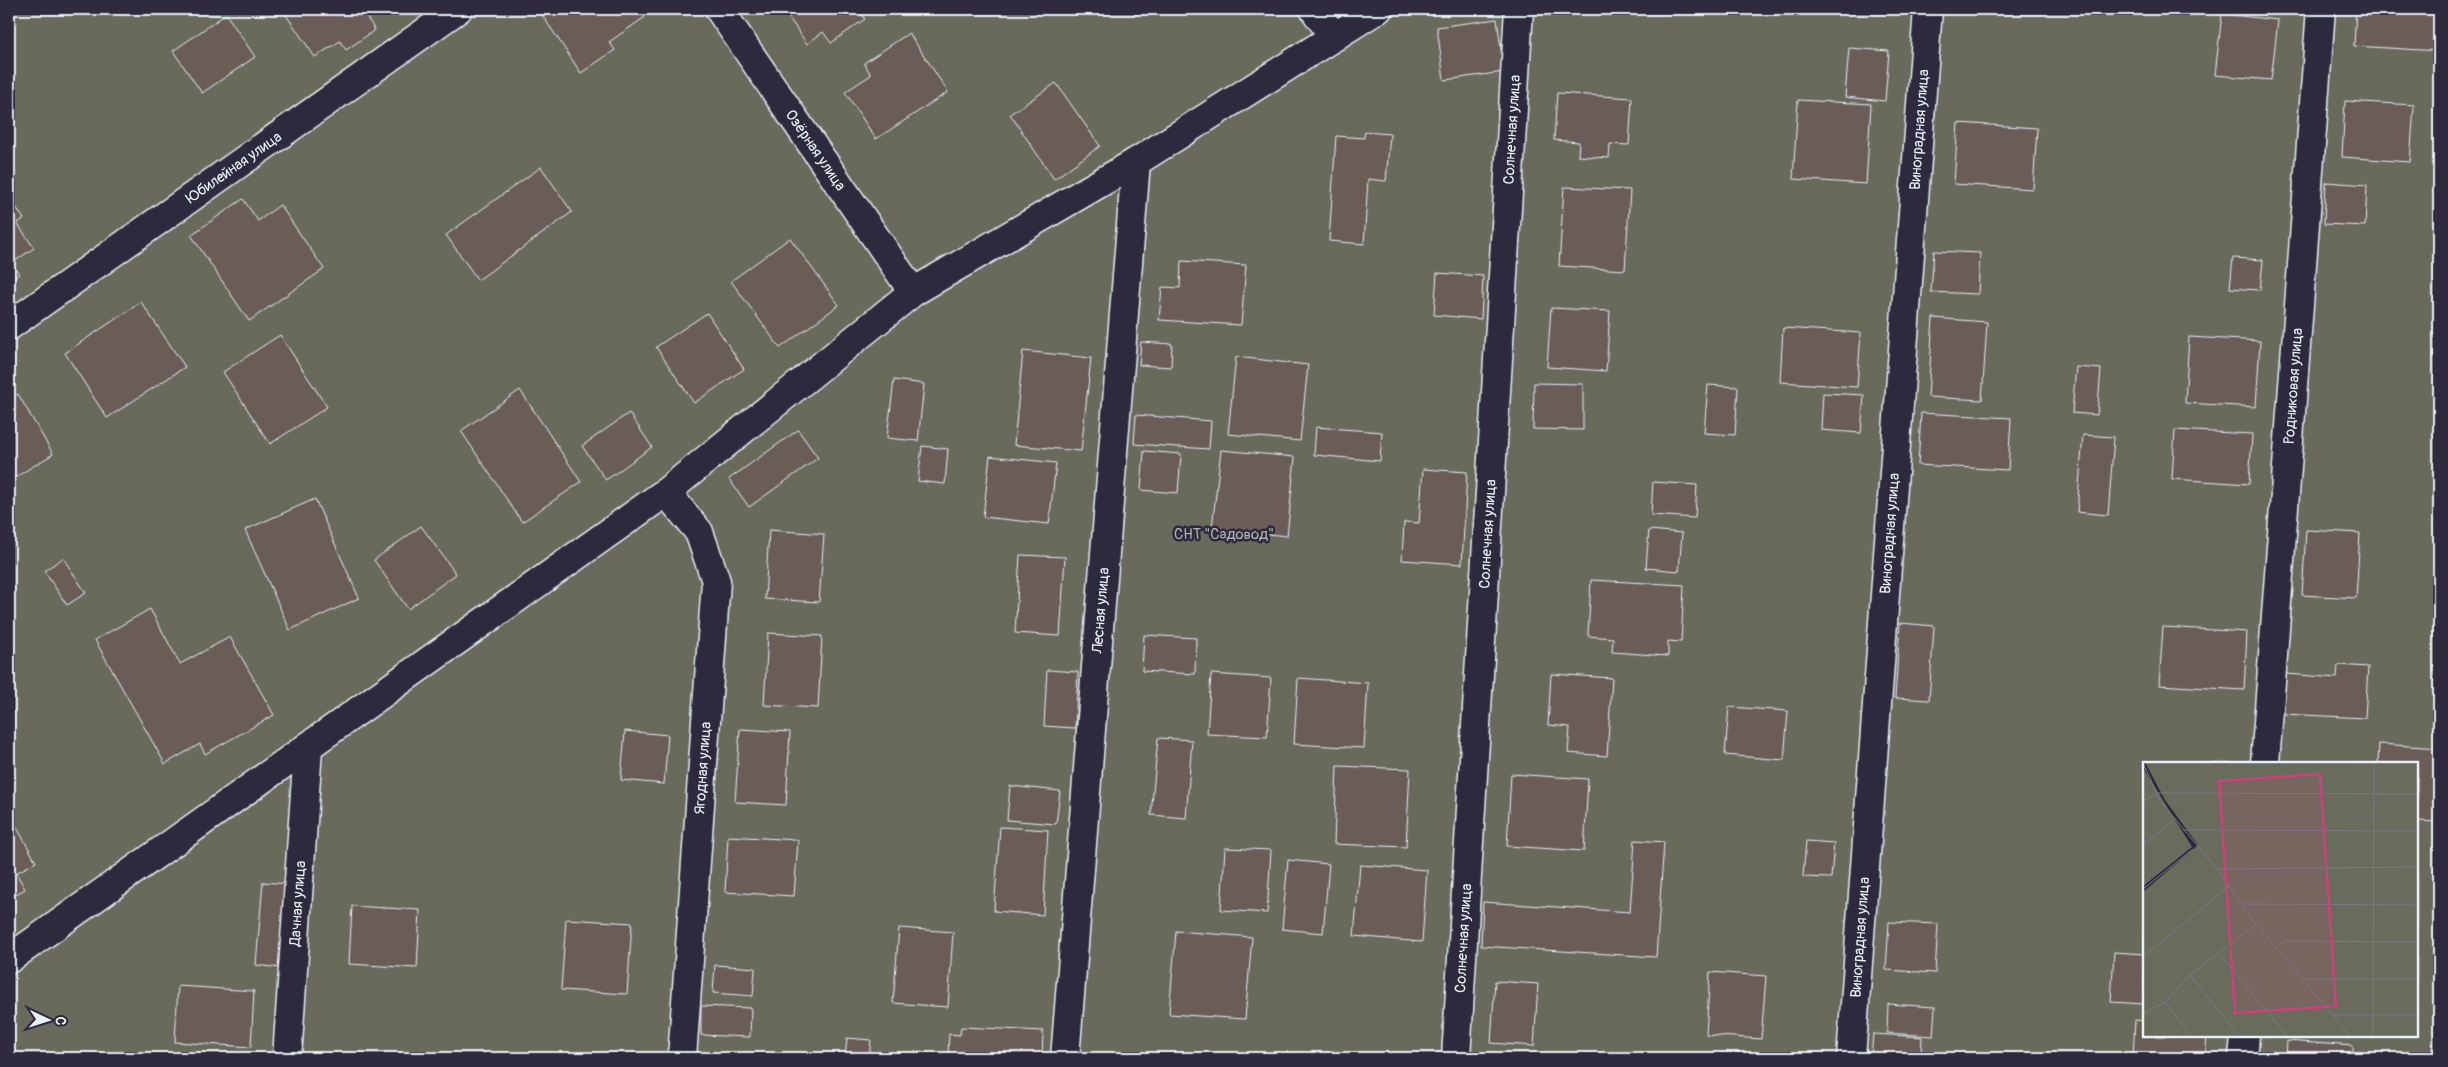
<svg xmlns="http://www.w3.org/2000/svg" width="2448" height="1067" viewBox="0 0 2448 1067" font-family="Pangolin,sans-serif">
	<style>
		.garden { fill: #696b5c; stroke: #a8aeaa; fill-rule: evenodd }
		.building { fill: #6a5d59; stroke: #e8f1f8 }
		.lines { fill: none; stroke-linecap: round; stroke-linejoin: round }
		.minor-casing { stroke: #e8f1f8; stroke-width: 31 }
		.minor { stroke: #2f2a3d; stroke-width: 28 }
		.labels { text-anchor: middle; dominant-baseline: central; stroke-width: 5; stroke-linejoin: round; paint-order: stroke }
		.street-label { font-size: 15px; fill: #e8f1f8; stroke: #2f2a3d }
		.park-label { font-size: 15px; fill: #afb5b2; stroke: #2f2a3d }
		.inset-road { fill: none; stroke: #797a88; stroke-width: 1 }
		.view { fill: #ca437a; fill-opacity: 0.15; stroke: #ca437a; stroke-width: 2.5 }
		.inset-edge { fill: none; stroke: #e8f1f8; stroke-width: 2.5 }
	</style>
	<rect width="100%" height="100%" fill="#2f2a3d"/>
	<filter id="ink" filterUnits="userSpaceOnUse"><feTurbulence type="fractalNoise" baseFrequency=".02" numOctaves="2"/><feDisplacementMap in="SourceGraphic" scale="10" xChannelSelector="R" yChannelSelector="G"/><feConvolveMatrix kernelMatrix="1 2 1 2 8 2 1 2 1" color-interpolation-filters="sRGB"/></filter>
	<g filter="url(#ink)">
		<path class="garden" d="M9,9h2430v1049h-2430zM2144,763h273v273h-273z"/>
		<g class="building">
			<path d="M282,9h79l14,21 -29,20 -6,-9 -25,16z"/>
			<path d="M538,9h102l5,8 -36,25 6,8 -34,23z"/>
			<path d="M783,9h74l8,10 -34,24 -8,-11 -16,12z"/>
			<path d="M2356,9h83v42l-85,-5z"/>
			<path d="M226,14l29,43 -53,36 -29,-42z"/>
			<path d="M2222,14l56,6 -7,60 -56,-5z"/>
			<path d="M1497,19l7,53 -60,8 -7,-53z"/>
			<path d="M909,33l39,59 -72,47 -31,-47 26,-17 -7,-12z"/>
			<path d="M1849,48l40,3 -4,50 -40,-4z"/>
			<path d="M1056,83l44,63 -46,33 -44,-65z"/>
			<path d="M1557,93l75,5 -3,47 -19,-1 -1,14 -31,-2 1,-14 -25,-2z"/>
			<path d="M1798,100l73,4 -5,80 -73,-5z"/>
			<path d="M2345,101l69,4 -4,57 -68,-5z"/>
			<path d="M1958,123l79,5 -4,61 -79,-5z"/>
			<path d="M1365,132l25,2 -4,47 -18,-2 -4,65 -35,-3 7,-105 28,2z"/>
			<path d="M541,167l31,45 -94,68 -32,-45z"/>
			<path d="M2326,182l41,3 -2,41 -41,-2z"/>
			<path d="M1564,187l66,3 -5,80 -66,-4z"/>
			<path d="M9,197l15,22 -7,4 17,25 -22,15 7,11 -10,7z"/>
			<path d="M243,199l15,22 22,-16 44,64 -75,52 -58,-86z"/>
			<path d="M790,238l49,67 -59,43 -49,-67z"/>
			<path d="M1934,251l46,2 -2,41 -47,-2z"/>
			<path d="M2233,258l30,2 -3,30 -30,-2z"/>
			<path d="M1181,261l65,4 -5,60 -82,-5 3,-33 18,1z"/>
			<path d="M1437,273l46,3 -2,43 -47,-4z"/>
			<path d="M141,302l44,65 -78,51 -42,-65z"/>
			<path d="M1551,308l59,3 -4,60 -59,-4z"/>
			<path d="M707,313l37,56 -50,34 -38,-56z"/>
			<path d="M1933,318l54,4 -5,78 -54,-3z"/>
			<path d="M1783,328l78,5 -4,54 -77,-5z"/>
			<path d="M280,335l47,72 -57,37 -47,-72z"/>
			<path d="M2189,337l71,4 -4,66 -71,-4z"/>
			<path d="M1141,342l31,2 -1,23 -32,-2z"/>
			<path d="M1023,351l68,7 -10,93 -67,-6z"/>
			<path d="M1236,357l72,8 -8,76 -72,-7z"/>
			<path d="M2076,367l25,2 -4,46 -25,-2z"/>
			<path d="M894,380l30,4 -6,57 -31,-3z"/>
			<path d="M1534,383l49,1v46l-50,-1z"/>
			<path d="M1708,385l30,2 -3,48 -31,-2z"/>
			<path d="M520,390l61,92 -59,40 -61,-91z"/>
			<path d="M1823,393l41,2 -3,38 -40,-3z"/>
			<path d="M18,394l35,60 -44,27v-82z"/>
			<path d="M629,413l23,34 -46,33 -24,-34z"/>
			<path d="M1921,413l90,5 -3,52 -90,-5z"/>
			<path d="M1136,415l75,6 -2,28 -75,-5z"/>
			<path d="M1316,427l66,5 -2,29 -66,-6z"/>
			<path d="M798,430l20,28 -69,49 -20,-28z"/>
			<path d="M2175,430l77,4 -3,50 -77,-5z"/>
			<path d="M2083,435l31,2 -6,78 -31,-3z"/>
			<path d="M922,446l26,3 -3,35 -27,-3z"/>
			<path d="M1221,450l74,7 -8,79 -75,-8z"/>
			<path d="M1144,451l37,3 -3,39 -37,-3z"/>
			<path d="M990,456l66,7 -7,61 -66,-7z"/>
			<path d="M1423,469l44,3 -5,92 -60,-4 2,-38 15,1z"/>
			<path d="M1653,482l44,3 -2,33 -44,-3z"/>
			<path d="M315,499l44,99 -69,32 -45,-100z"/>
			<path d="M421,526l35,48 -48,35 -34,-49z"/>
			<path d="M769,530l55,4 -5,68 -54,-3z"/>
			<path d="M1649,530l33,3 -3,38 -33,-3z"/>
			<path d="M2306,530l54,3 -4,65 -54,-3z"/>
			<path d="M1020,555l45,2 -5,79 -45,-3z"/>
			<path d="M63,558l23,35 -19,12 -23,-34z"/>
			<path d="M1591,580l93,5 -3,57 -13,-1v15l-56,-4 1,-14 -25,-2z"/>
			<path d="M150,609l30,55 50,-27 44,78 -69,39 -5,-10 -35,20 -70,-124z"/>
			<path d="M1900,623l34,3 -5,74 -34,-2z"/>
			<path d="M2163,627l84,5 -3,58 -85,-5z"/>
			<path d="M768,633l54,3 -4,72 -54,-3z"/>
			<path d="M1144,635l52,3 -1,36 -53,-3z"/>
			<path d="M2338,665l30,2 -3,51 -81,-4 2,-40 51,4z"/>
			<path d="M1047,670l31,2 -3,56 -31,-2z"/>
			<path d="M1211,674l60,4 -4,59 -60,-3z"/>
			<path d="M1551,674l61,4 -5,78 -39,-3 2,-26 -22,-2z"/>
			<path d="M1298,678l70,5 -4,65 -70,-4z"/>
			<path d="M1729,707l59,4 -4,49 -59,-5z"/>
			<path d="M740,729l50,3 -4,73 -51,-3z"/>
			<path d="M625,731l43,4 -4,49 -43,-4z"/>
			<path d="M1158,738l34,2 -6,78 -35,-3z"/>
			<path d="M2379,744l60,4v74l-22,-1v-58h-39z"/>
			<path d="M1337,766l73,3 -4,78 -72,-3z"/>
			<path d="M1511,774l77,5 -4,72 -77,-5z"/>
			<path d="M1010,786l50,5 -4,33 -49,-4z"/>
			<path d="M15,824l21,38 -20,11 9,16 -16,9v-71z"/>
			<path d="M1000,827l48,3 -5,85 -49,-4z"/>
			<path d="M728,836l70,4 -4,56 -69,-4z"/>
			<path d="M1635,840l29,2 -8,115 -175,-11 2,-44 147,10z"/>
			<path d="M1806,841l28,2 -3,35 -28,-1z"/>
			<path d="M1225,848l46,2 -4,63 -46,-3z"/>
			<path d="M1288,860l41,4 -6,69 -41,-4z"/>
			<path d="M1360,865l67,5 -5,72 -68,-6z"/>
			<path d="M263,882l26,2 -8,84 -25,-3z"/>
			<path d="M352,906l68,4 -3,58 -68,-4z"/>
			<path d="M566,919l66,4 -5,71 -66,-4z"/>
			<path d="M1889,922l49,2 -3,49 -49,-3z"/>
			<path d="M899,928l54,4 -5,75 -55,-4z"/>
			<path d="M1176,931l76,6 -7,82 -76,-5z"/>
			<path d="M2114,952l30,2v50l-33,-2z"/>
			<path d="M715,965l40,3 -2,28 -40,-3z"/>
			<path d="M1710,972l56,4 -5,63 -55,-4z"/>
			<path d="M1495,981l43,3 -4,62 -43,-3z"/>
			<path d="M178,986l76,5 -3,56 -76,-5z"/>
			<path d="M1888,1004l47,3 -2,29 -46,-3z"/>
			<path d="M701,1006l50,2 -1,29 -49,-2z"/>
			<path d="M2135,1020l9,1v15h63l-2,22h-72z"/>
			<path d="M961,1027l82,4 -1,27h-94l1,-24 11,1z"/>
			<path d="M1873,1034l49,3 -1,21h-50z"/>
			<path d="M847,1038l24,2 -2,18h-24z"/>
			<path d="M2287,1041l66,5v12h-67z"/>
		</g>
		<g class="lines">
			<defs>
				<g id="minor">
					<path id="s1" d="M719,9l194,283"/>
					<path d="M1314,9l20,28"/>
					<path id="s2" d="M9,326l449,-317"/>
					<path d="M666,492l33,40 17,49 -34,477"/>
					<path id="s3" d="M2265,763l56,-754"/>
					<path d="M9,959l657,-467 247,-200 223,-130 242,-153"/>
					<path id="s4" d="M287,1058l21,-310"/>
					<path id="s5" d="M1065,1058l71,-896"/>
					<path id="s6" d="M1456,1058l63,-1049"/>
					<path id="s7" d="M1851,1058l77,-1049"/>
					<path d="M2243,1058l2,-22"/>
				</g>
			</defs>
			<use href="#minor" class="minor-casing"/>
			<use href="#minor" class="minor"/>
		</g>
	</g>
	<g class="labels">
		<g class="street-label">
			<text stroke="none"><textPath href="#s6" startOffset="930">Солнечная улица</textPath></text>
			<text stroke="none"><textPath href="#s7" startOffset="931">Виноградная улица</textPath></text>
			<text stroke="none"><textPath href="#s1" startOffset="171">Озёрная улица</textPath></text>
			<text stroke="none"><textPath href="#s2" startOffset="275">Юбилейная улица</textPath></text>
			<text stroke="none"><textPath href="#s3" startOffset="378">Родниковая улица</textPath></text>
			<text stroke="none"><textPath href="#s6" startOffset="525">Солнечная улица</textPath></text>
			<text stroke="none"><textPath href="#s7" startOffset="526">Виноградная улица</textPath></text>
			<text stroke="none"><textPath href="#s5" startOffset="449">Лесная улица</textPath></text>
			<text transform="translate(703 768) rotate(-86)">Ягодная улица</text>
			<text stroke="none"><textPath href="#s4" startOffset="155">Дачная улица</textPath></text>
			<text stroke="none"><textPath href="#s7" startOffset="121">Виноградная улица</textPath></text>
			<text stroke="none"><textPath href="#s6" startOffset="120">Солнечная улица</textPath></text>
		</g>
		<g class="park-label">
			<text x="1224" y="534">СНТ "Садовод"</text>
		</g>
	</g>
	<g transform="translate(2143 762)">
		<rect width="275" height="275" fill="#2f2a3d"/>
		<path d="M2,0h273v275h-275v-145l55,-47 -33,-45zM0,6l49,79 -49,39z" fill="#696b5c"/>
		<path class="inset-road" d="M0,1l18,39 56,67 39,55 95,113M0,39l15,-8 260,1M40,68l235,1M0,83l32,-26M74,107l201,-2M0,127l50,-40M100,142l175,1M134,184l8,-5 133,1M77,192l68,83M0,195l86,-71M47,213l50,62M161,217h114M22,240l27,35M0,252l22,-12 25,-27 66,-51M190,253h85M230,275l1,-275"/>
		<path class="view" d="M177,12l16,232 -101,7 -16,-232z"/>
		<rect width="275" height="275" class="inset-edge"/>
	</g>
	<rect width="2448" height="1067" fill="none" stroke="#2f2a3d" stroke-width="30"/>
	<rect x="15" y="15" width="2418" height="1037" fill="none" stroke="#e8f1f8" stroke-width="2" filter="url(#ink)"/>
	<g transform="translate(48 1020) rotate(94)" stroke="#2f2a3d" stroke-width="4" paint-order="stroke">
	<path d="M0-4L9 19L0 12L-9 19Z" fill="#e8f1f8"/>
	<text y="-8" font-size="14" font-weight="bold" text-anchor="middle" fill="#e8f1f8">С</text>
	</g>
</svg>
